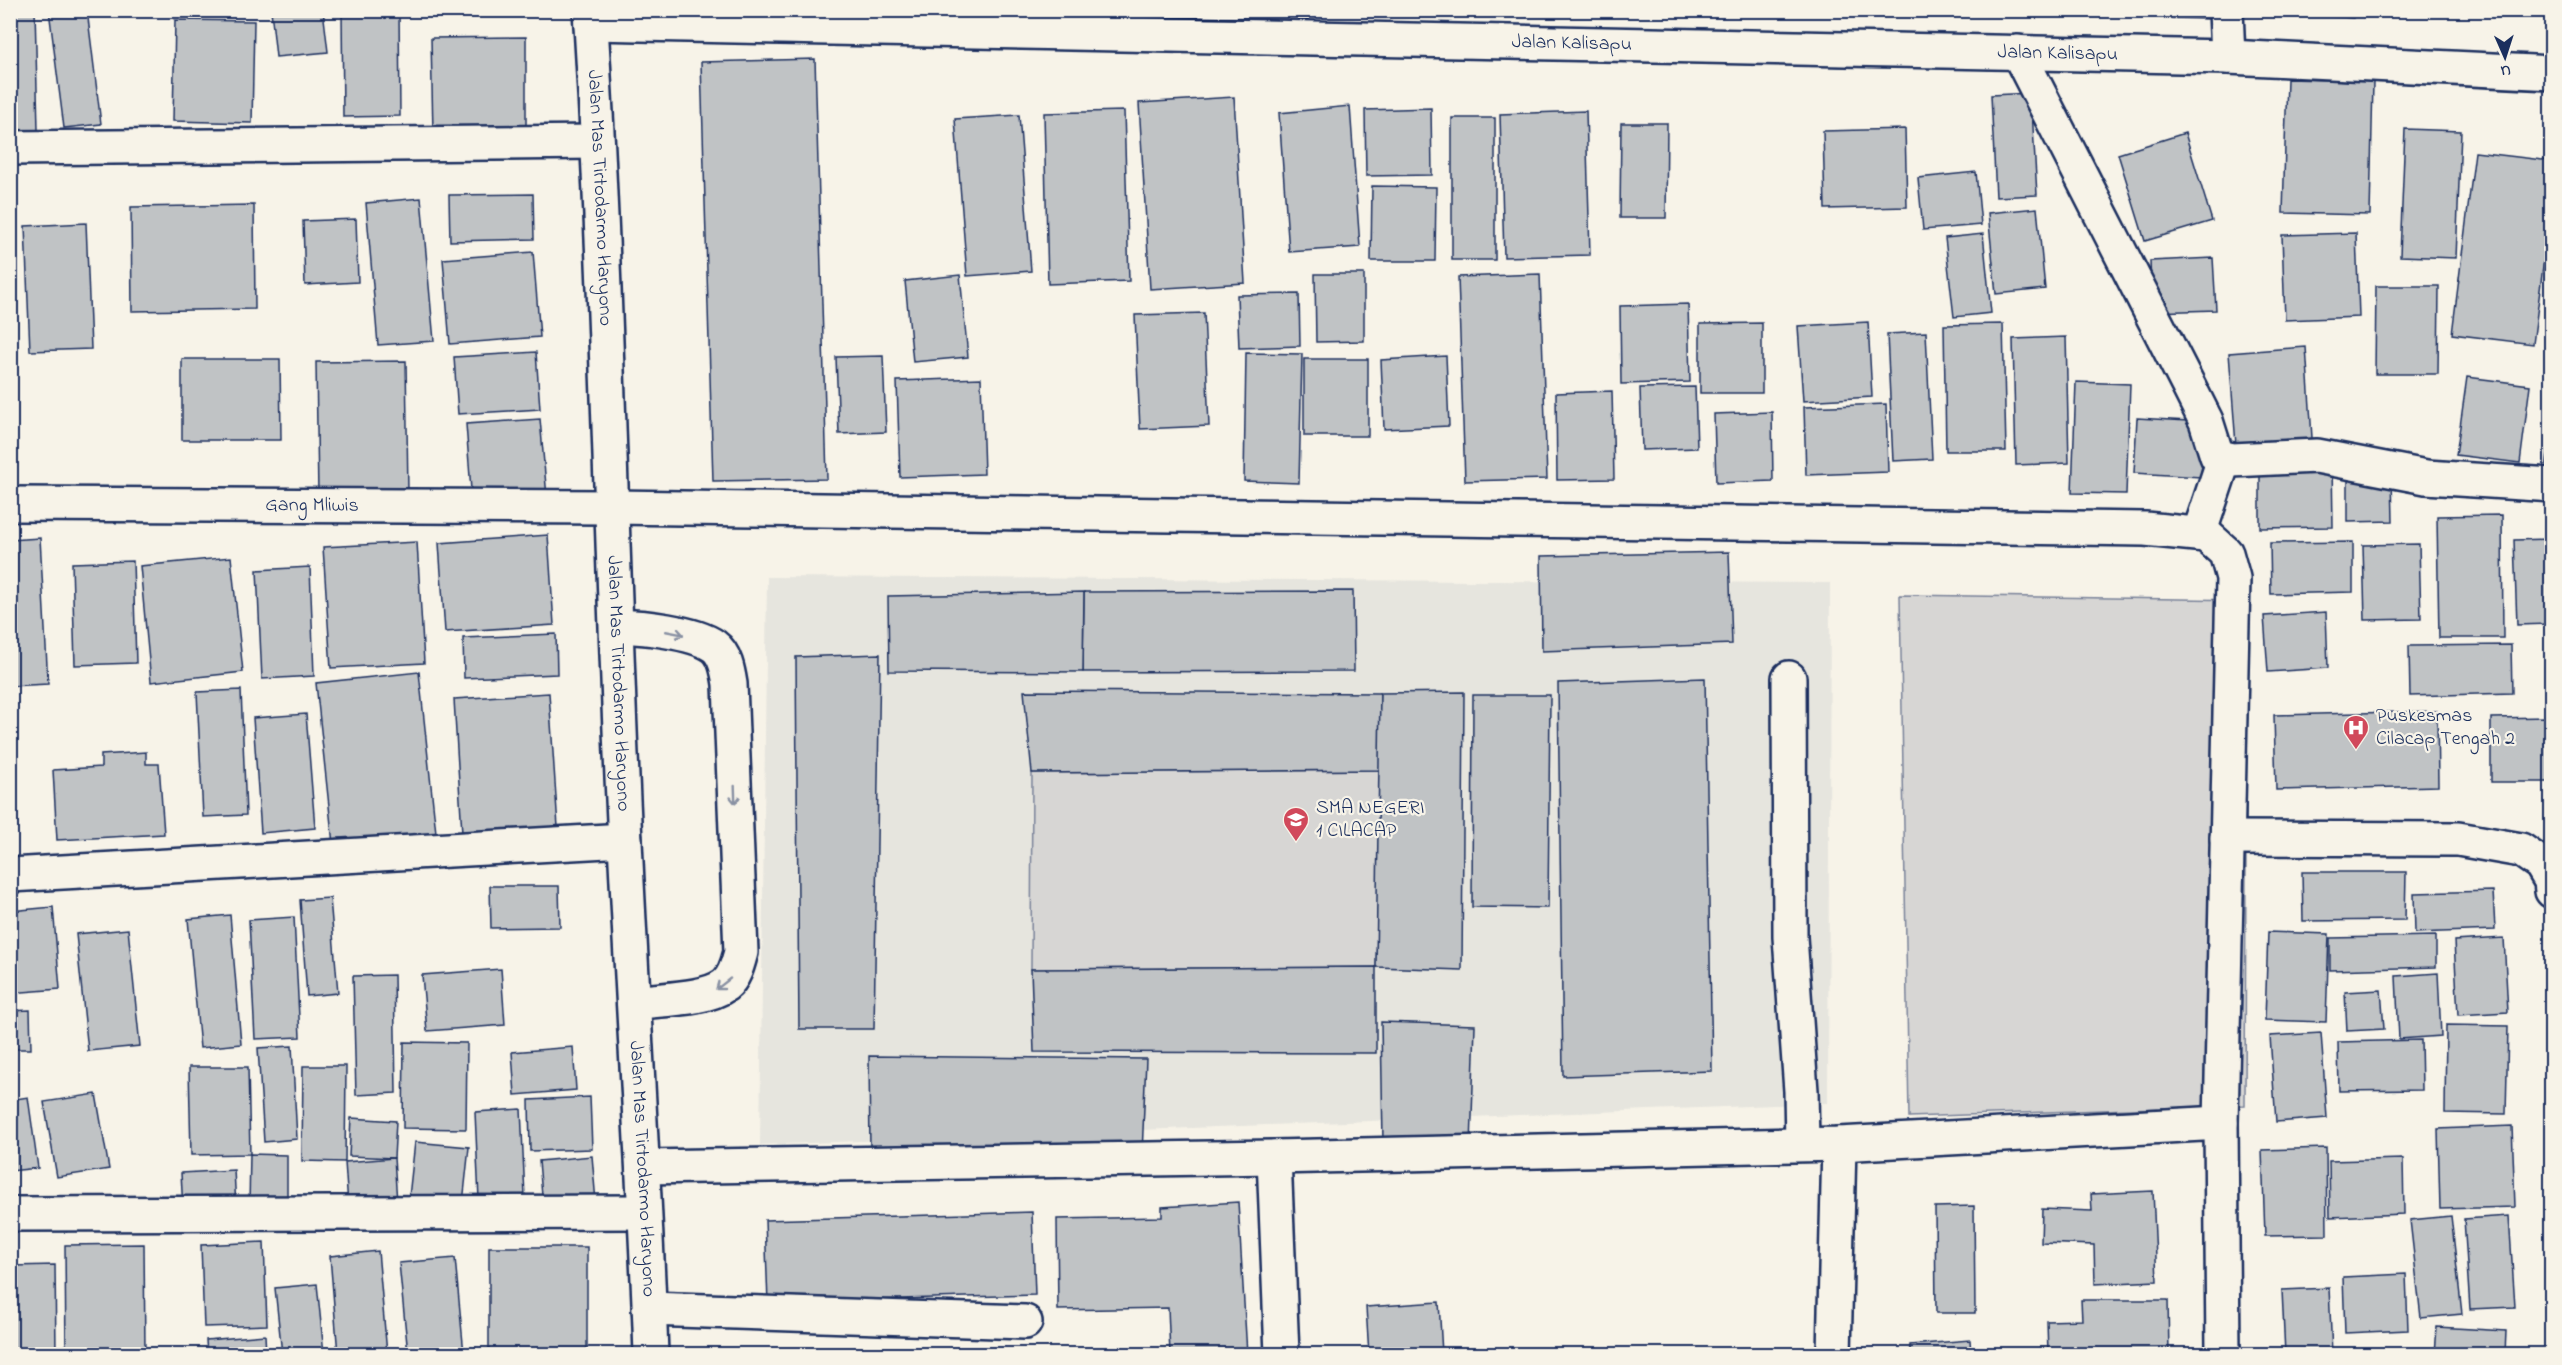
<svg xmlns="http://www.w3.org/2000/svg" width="2562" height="1365" viewBox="0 0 2562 1365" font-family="'Indie Flower',sans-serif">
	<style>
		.built { fill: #e6e5de }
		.green { fill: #d7d6d4; stroke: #798299; stroke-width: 1.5 }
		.building { fill: #c0c3c5; stroke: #1b2f5e; stroke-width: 1.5 }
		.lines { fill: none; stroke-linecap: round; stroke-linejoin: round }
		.minor-casing { stroke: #1b2f5e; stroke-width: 38 }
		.highway-casing { stroke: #1b2f5e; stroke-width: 38 }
		.minor { stroke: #f7f3e8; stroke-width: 33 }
		.highway { stroke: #f7f3e8; stroke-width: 33 }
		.oneway { stroke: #8991a3 }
		.labels { text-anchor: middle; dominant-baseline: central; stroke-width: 4.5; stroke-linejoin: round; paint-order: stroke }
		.street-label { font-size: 20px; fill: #1b2f5e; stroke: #f7f3e8 }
		.poi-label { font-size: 20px; fill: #1b2f5e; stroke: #f7f3e8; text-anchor: start }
	</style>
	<rect width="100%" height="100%" fill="#f7f3e8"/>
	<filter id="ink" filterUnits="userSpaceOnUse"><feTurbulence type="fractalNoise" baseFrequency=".0167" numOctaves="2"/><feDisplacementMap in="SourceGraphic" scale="12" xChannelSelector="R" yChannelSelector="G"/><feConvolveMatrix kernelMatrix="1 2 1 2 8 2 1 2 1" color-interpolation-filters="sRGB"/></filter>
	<g filter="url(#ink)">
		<path class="built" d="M767,577l1063,6 -2,520 -1068,42z"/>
		<g class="green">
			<path d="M1900,595l347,5 -2,505 -336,12z"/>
			<path d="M1381,770l-5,197 -345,2 1,-196z"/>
		</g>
		<g class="building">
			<path d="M10,10h25l3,120 -28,1z"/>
			<path d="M49,10h38l14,114 -37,4z"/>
			<path d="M271,10h52l5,42 -52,5z"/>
			<path d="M342,10h57l1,106 -57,1z"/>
			<path d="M1274,10h143l-143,4z"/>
			<path d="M2172,10h41l-1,9 -40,-1z"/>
			<path d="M2291,10h62v8l-63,-5z"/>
			<path d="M175,20l79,1 -2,102 -79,-2z"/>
			<path d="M526,37v95l-93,1 -2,-95z"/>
			<path d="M815,59l12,420 -114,2 -12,-419z"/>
			<path d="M2287,79l86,2 -3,134 -87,-2z"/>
			<path d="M2031,93l6,102 -41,2 -5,-102z"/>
			<path d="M1234,97l11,186 -95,6 -11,-186z"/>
			<path d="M1350,106l10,141 -71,5 -10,-139z"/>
			<path d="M1431,108l1,67 -66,1 -1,-66z"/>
			<path d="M1124,111l5,170 -81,3 -4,-171z"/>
			<path d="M1586,111l4,144 -86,2 -4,-143z"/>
			<path d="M1019,115l12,156 -64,5 -12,-157z"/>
			<rect x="1452" y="118" width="43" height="142"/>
			<path d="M1621,123h46l-1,95h-46z"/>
			<path d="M1905,129l2,78 -82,2 -2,-78z"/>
			<path d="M2405,129l56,2 -5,127 -56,-2z"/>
			<path d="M2185,133l27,88 -67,20 -27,-87z"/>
			<path d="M2475,152l77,9v36l-19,147 -81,-10z"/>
			<path d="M1976,172l5,53 -58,5 -5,-52z"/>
			<path d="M1372,186l64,1 -1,74h-64z"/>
			<path d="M533,194l1,45 -84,2 -1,-46z"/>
			<path d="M421,198l13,143 -56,4 -12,-142z"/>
			<path d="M254,205l1,104 -123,2 -1,-104z"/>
			<path d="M2037,208l8,81 -49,5 -8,-81z"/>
			<path d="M356,219l2,63 -53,3 -2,-64z"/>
			<path d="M86,223l5,126 -61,2 -5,-125z"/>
			<path d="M2356,233l3,84 -74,3 -3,-85z"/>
			<path d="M1983,234l8,79 -37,4 -9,-79z"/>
			<path d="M533,252l7,85 -90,7 -7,-85z"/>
			<path d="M2213,258l3,52 -64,2 -2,-51z"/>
			<path d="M1315,274h49v67l-48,1z"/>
			<path d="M1540,274l7,205 -82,2 -7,-204z"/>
			<path d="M960,275l8,82 -55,5 -8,-81z"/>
			<path d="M2376,286h63l-1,88h-63z"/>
			<path d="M1299,294l1,52 -61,2 -2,-53z"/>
			<path d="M1688,304l2,78 -69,2 -1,-78z"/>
			<path d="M1204,313l5,113 -69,3 -5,-114z"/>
			<path d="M1868,322l4,75 -69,4 -5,-75z"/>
			<path d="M1762,323v70h-62v-69z"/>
			<path d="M2003,324l3,127h-60l-2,-126z"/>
			<path d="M1926,332l6,127 -39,2 -6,-127z"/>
			<path d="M2066,337l3,126 -53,2 -3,-126z"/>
			<path d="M2306,347l7,106 -76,5 -8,-105z"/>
			<path d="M536,352l4,57 -82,5 -4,-57z"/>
			<path d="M1246,353l56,1 -3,129 -55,-2z"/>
			<path d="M883,356l3,76 -47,2 -3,-77z"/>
			<path d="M1446,356l3,70 -65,3 -3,-69z"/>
			<path d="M182,359h98l1,81h-99z"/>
			<rect x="1304" y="359" width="64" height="77"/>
			<path d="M406,361l2,131 -90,2 -2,-132z"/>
			<path d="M2467,377l63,8 -10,78 -64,-8z"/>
			<path d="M981,378l3,96 -84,3 -3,-96z"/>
			<path d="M2076,382l54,2 -4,110 -54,-1z"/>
			<path d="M1695,387l2,61 -55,2 -2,-62z"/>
			<path d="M1612,391l2,88 -57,1 -1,-87z"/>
			<path d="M1886,404l2,68 -82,3 -2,-68z"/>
			<path d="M1772,412l1,69 -57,2 -2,-69z"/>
			<path d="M2552,415v56h-6z"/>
			<path d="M2137,418l68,4 -4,55 -67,-4z"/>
			<path d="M540,419l7,78 -75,6 -6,-79z"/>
			<path d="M2260,463h72l1,64 -73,1z"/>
			<path d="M2348,478h44l1,43 -45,1z"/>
			<path d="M2502,515l1,123h-64l-2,-122z"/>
			<path d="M548,535l6,90 -109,7 -6,-89z"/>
			<path d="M40,538l8,146 -38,2v-146z"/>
			<path d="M2552,539v85l-35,1 -3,-85z"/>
			<path d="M417,542l7,121 -93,5 -8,-121z"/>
			<path d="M2353,542v50l-82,2 -1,-51z"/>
			<path d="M2419,544l2,75 -56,1 -2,-75z"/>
			<path d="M1729,552l3,92 -190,7 -1,-95z"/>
			<path d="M231,557l12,115 -92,10 -11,-116z"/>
			<path d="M133,561l3,102 -61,2 -3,-102z"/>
			<path d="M310,567l4,109 -52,3 -5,-109z"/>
			<path d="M1353,591l1,80 -271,1 1,-80z"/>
			<path d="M1084,592l-1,80 -194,-1 -1,-75z"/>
			<path d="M2326,612l2,56 -60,4 -4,-56z"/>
			<path d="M556,634l1,40 -93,4 -1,-40z"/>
			<path d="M2511,645l1,48 -102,3 -1,-50z"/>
			<path d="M880,654l-6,375h-75l-3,-372z"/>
			<path d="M419,672l17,161 -103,11 -17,-161z"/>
			<path d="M1705,678l7,393 -149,5 -5,-393z"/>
			<path d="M241,690l5,125 -43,2 -6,-125z"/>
			<path d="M1024,691l356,2 1,77 -349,3z"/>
			<path d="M1464,692l-2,278 -86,-3 4,-274z"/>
			<path d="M549,693l9,134 -96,6 -8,-134z"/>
			<path d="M1473,695h77l-2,213 -76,-1z"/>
			<path d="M2437,711l1,75 -162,4 -2,-75z"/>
			<path d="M306,714l9,114 -54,5 -8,-115z"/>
			<path d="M2552,717v65h-61v-64z"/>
			<path d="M146,752v12h13l5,70 -107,6 -4,-70 48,-3v-12z"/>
			<path d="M2302,872h104l-1,48 -102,1z"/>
			<path d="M490,886h69l1,41 -69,1z"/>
			<path d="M2493,891l2,39 -80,3 -1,-40z"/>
			<path d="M330,898l8,95 -31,3 -7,-96z"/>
			<path d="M53,907l7,82 -50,4v-82z"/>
			<path d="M230,915l11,129 -41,4 -12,-129z"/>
			<path d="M294,917l6,120 -45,2 -6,-119z"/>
			<path d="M128,929l12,117 -52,5 -12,-117z"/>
			<path d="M2268,932l61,2 -3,88 -61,-2z"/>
			<path d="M2436,936v31l-106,3v-32z"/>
			<path d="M2504,938l4,74 -50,3 -4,-74z"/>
			<path d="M1376,967v86l-342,-1 -3,-83z"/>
			<path d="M501,969l4,56 -78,6 -5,-56z"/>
			<path d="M2438,973l3,63 -42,3 -3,-63z"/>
			<path d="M394,975l2,118 -40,2 -3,-119z"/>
			<path d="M2381,990l3,39 -37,2 -2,-39z"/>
			<path d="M30,1010l1,39h-21v-38z"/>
			<path d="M1381,1022l94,3 -4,121 -88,-3z"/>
			<path d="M2446,1025l62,1 -2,88 -61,-1z"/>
			<path d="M2321,1033l6,85 -51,4 -6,-86z"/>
			<path d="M2421,1040l1,50 -83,1 -1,-49z"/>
			<path d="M404,1042l63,1 -1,86 -63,-1z"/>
			<path d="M292,1046l5,93 -33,3 -6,-94z"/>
			<path d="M573,1047l3,43 -61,5 -3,-43z"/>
			<path d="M869,1056l277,3 -4,95 -272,-2z"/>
			<path d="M303,1066h43l-1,96 -43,-1z"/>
			<path d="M189,1067h59l2,87 -59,1z"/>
			<path d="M96,1094l13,75 -52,8 -13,-75z"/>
			<path d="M28,1097l10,71 -28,3v-71z"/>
			<path d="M590,1097l2,52 -62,2 -1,-51z"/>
			<path d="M521,1109l4,88 -46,2 -4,-87z"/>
			<path d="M351,1118l45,3 -2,37 -45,-2z"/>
			<path d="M2512,1126l3,81 -75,2 -2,-80z"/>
			<path d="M415,1142l54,5 -6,56 -54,-6z"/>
			<path d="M2326,1148l1,87 -62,1 -3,-86z"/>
			<path d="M250,1154l37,1v53l-38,-1z"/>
			<path d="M592,1156l4,46 -53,5 -4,-46z"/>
			<path d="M394,1158l3,44 -49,3 -3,-43z"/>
			<path d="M2403,1159l1,55 -74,3 -1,-56z"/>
			<path d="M234,1170l2,37 -53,3 -2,-37z"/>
			<path d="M2153,1191l4,90 -62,3 -1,-39 -53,-2 1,-34 50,2 -1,-17z"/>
			<path d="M1238,1202l9,152h-77l-2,-46 -110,2 -1,-91 105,-2v-10z"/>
			<path d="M1974,1206l1,107h-39l-1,-106z"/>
			<path d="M1032,1212l3,83 -267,8 -3,-83z"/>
			<path d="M2451,1216l11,98 -41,4 -11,-98z"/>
			<path d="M2509,1216l6,91 -45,2 -6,-90z"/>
			<path d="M264,1242l3,83 -63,2 -3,-82z"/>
			<path d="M144,1244l1,110h-79l-1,-109z"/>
			<rect x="489" y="1247" width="98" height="107"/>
			<path d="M378,1251l9,103h-49l-8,-98z"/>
			<path d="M455,1258l9,96h-56l-9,-91z"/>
			<path d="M55,1265l1,89h-45v-88z"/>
			<path d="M2406,1274l2,56 -63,3 -2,-56z"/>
			<path d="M317,1284l7,70h-42l-7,-66z"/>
			<path d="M2329,1288l3,66h-47l-3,-64z"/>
			<path d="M2081,1300h87l1,54h-121l-1,-33 35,-1z"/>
			<path d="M1439,1302l3,52h-73l-3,-47z"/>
			<path d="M2437,1327l69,4 -1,23h-70z"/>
			<path d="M265,1335l1,19h-59l-1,-14z"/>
			<path d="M1970,1340l1,14h-61v-9z"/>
		</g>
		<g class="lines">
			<defs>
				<g id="minor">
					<path d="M2226,10l2,47"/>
					<path id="s1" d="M591,23l1637,34 324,16"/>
					<path d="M2018,52l171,335 17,34 11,35 15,4 85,-4 109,21 126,8"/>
					<path d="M10,148l587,-6"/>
					<path id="s2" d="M10,504l603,3 1532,22 61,6 20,18 7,25 -12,545"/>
					<path d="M2199,534l25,-75"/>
					<path d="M617,627c24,-1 77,5 97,19 11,8 14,25 16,38l11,268c-3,11 -6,25 -16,33 -20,15 -66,14 -91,18"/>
					<path d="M1789,678l1,259 11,154 1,53"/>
					<path d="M2227,838l231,1 63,11 20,14 10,17 1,10"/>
					<path d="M10,875l615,-35"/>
					<path d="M1274,1157l8,197"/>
					<path d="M643,1167l631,-10 565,-13 382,-21 2,231"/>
					<path d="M10,1214l634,-2"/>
					<path d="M649,1309l376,13"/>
					<path d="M1834,1354l5,-210"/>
				</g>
				<g id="highway">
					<path id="s3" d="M590,10c18,277 21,555 35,831 8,171 20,342 26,513"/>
				</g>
			</defs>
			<use href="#minor" class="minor-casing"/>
			<use href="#highway" class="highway-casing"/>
			<use href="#minor" class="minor"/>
			<use href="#highway" class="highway"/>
		</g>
		<defs><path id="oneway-shaft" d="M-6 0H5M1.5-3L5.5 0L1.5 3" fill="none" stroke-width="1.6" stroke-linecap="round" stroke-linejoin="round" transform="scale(1.5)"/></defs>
		<g class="oneway">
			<use href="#oneway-shaft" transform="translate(675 633) rotate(11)"/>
			<use href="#oneway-shaft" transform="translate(735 795) rotate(88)"/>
			<use href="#oneway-shaft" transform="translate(723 984) rotate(142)"/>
		</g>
	</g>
	<defs>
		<symbol id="hospital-pin" viewBox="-11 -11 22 30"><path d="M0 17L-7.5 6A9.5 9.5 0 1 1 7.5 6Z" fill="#d1495b" stroke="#f7f3e8"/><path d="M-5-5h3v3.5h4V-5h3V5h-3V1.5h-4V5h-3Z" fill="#fff"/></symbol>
		<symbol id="school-pin" viewBox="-11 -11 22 30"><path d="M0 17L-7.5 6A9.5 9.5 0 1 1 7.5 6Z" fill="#d1495b" stroke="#f7f3e8"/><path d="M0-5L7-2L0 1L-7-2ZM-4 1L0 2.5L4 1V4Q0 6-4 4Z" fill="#fff"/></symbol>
	</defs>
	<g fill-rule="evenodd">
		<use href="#hospital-pin" x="2341" y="713" width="30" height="40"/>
		<use href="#school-pin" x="1281" y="805" width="30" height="40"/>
	</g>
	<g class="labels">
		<g class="street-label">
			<text stroke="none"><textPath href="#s1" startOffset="981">Jalan Kalisapu</textPath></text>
			<text stroke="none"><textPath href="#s1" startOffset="1467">Jalan Kalisapu</textPath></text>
			<text stroke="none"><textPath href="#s3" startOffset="188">Jalan Mas Tirtodarmo Haryono</textPath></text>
			<text stroke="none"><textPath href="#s2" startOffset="302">Gang Mliwis</textPath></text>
			<text stroke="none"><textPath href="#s3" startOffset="674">Jalan Mas Tirtodarmo Haryono</textPath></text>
			<text stroke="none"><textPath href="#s3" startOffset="1160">Jalan Mas Tirtodarmo Haryono</textPath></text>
		</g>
		<g class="poi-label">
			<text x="2376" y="716">Puskesmas<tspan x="2376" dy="23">Cilacap Tengah 2</tspan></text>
			<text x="1316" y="808">SMA NEGERI<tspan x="1316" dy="23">1 CILACAP</tspan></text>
		</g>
	</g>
	<rect width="2562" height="1365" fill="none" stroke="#f7f3e8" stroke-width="36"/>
	<rect x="18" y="18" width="2526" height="1329" fill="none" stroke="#1b2f5e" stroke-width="2" filter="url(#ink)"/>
	<g transform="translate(2505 57) rotate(177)" stroke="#f7f3e8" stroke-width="4.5" paint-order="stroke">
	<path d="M0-4.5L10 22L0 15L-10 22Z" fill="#1b2f5e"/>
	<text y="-9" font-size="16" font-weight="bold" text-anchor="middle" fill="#1b2f5e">U</text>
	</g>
</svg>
